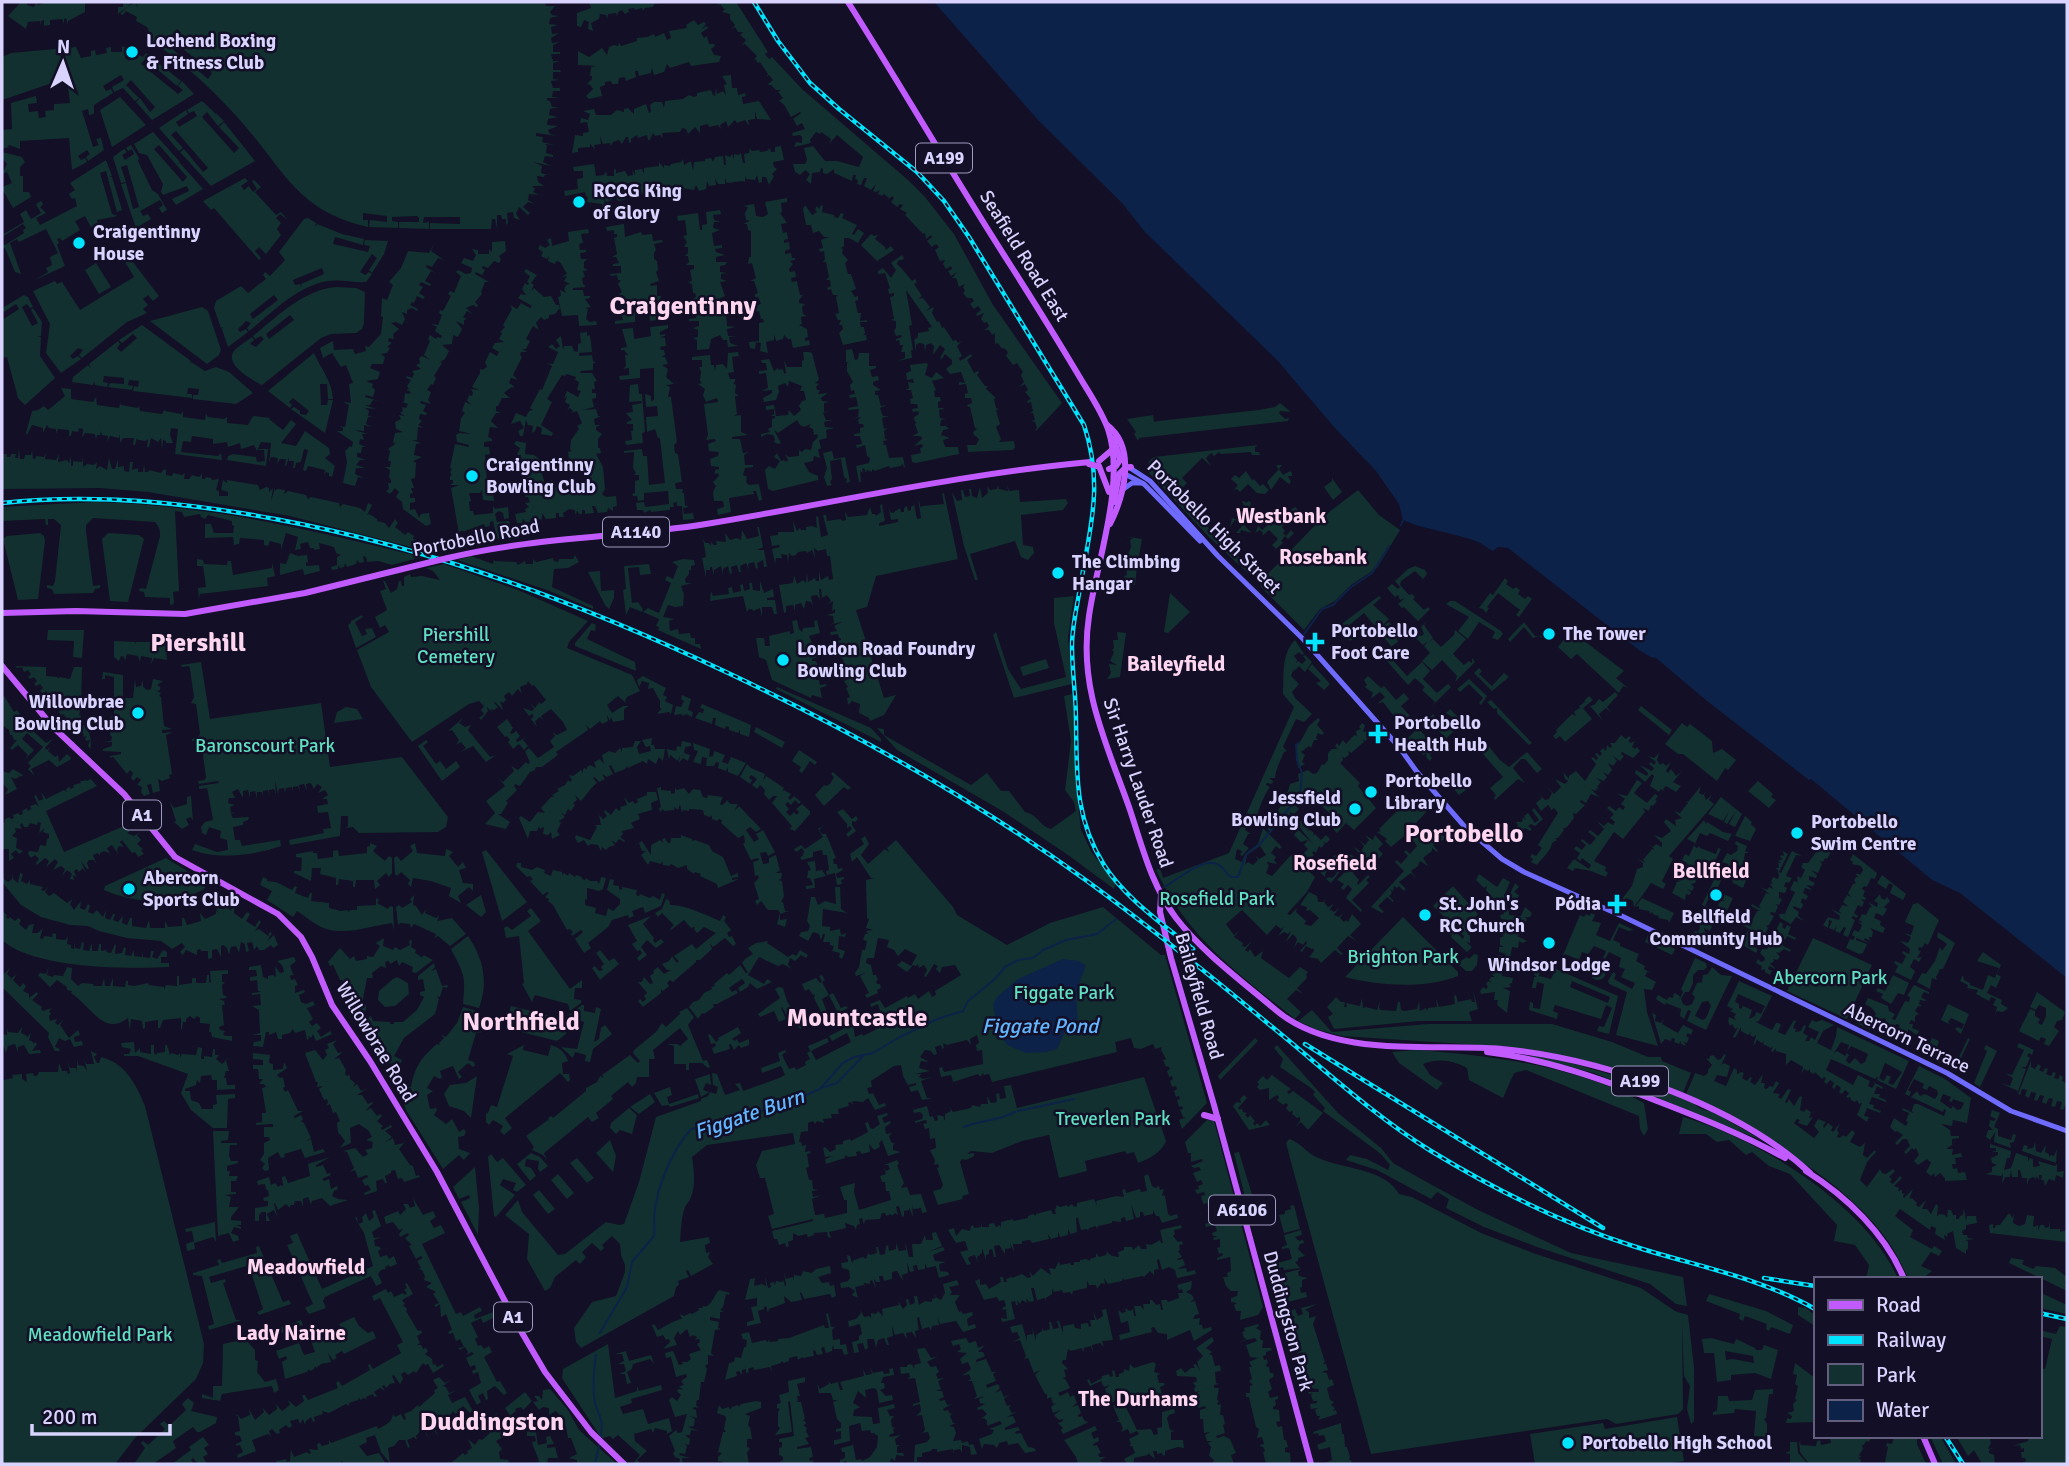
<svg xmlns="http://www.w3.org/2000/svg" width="2069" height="1466" viewBox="0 0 2069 1466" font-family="Signika,sans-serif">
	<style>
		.green { fill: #12302f; fill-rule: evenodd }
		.water { fill: #0c2248 }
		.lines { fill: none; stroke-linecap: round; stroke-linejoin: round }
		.stream { stroke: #0c2248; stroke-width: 2 }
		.secondary { stroke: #6f6bff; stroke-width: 5 }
		.primary { stroke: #c25bff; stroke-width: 6 }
		.rail-casing { stroke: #00e5ff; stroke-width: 4.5 }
		.rail { stroke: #130f26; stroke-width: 2; stroke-dasharray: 5; stroke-linecap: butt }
		.primary-bridge { stroke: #c25bff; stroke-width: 6 }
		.poi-dot { fill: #00e5ff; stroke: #130f26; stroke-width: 2.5 }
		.labels { text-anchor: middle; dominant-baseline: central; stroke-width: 5; stroke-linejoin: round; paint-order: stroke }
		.shield { fill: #130f26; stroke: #9e99be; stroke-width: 2 }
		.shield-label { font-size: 18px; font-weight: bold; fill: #d9d4ff }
		.poi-label { font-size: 19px; font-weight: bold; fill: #d9d4ff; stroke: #130f26; text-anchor: start }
		.street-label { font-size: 19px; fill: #d9d4ff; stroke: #130f26 }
		.park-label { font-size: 19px; fill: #5fe0c0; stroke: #130f26 }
		.neighbourhood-label { font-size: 21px; font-weight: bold; fill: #ffd6f0; stroke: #130f26 }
		.water-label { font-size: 21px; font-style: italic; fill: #62b6ff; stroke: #130f26 }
		.district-label { font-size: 26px; font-weight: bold; fill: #ffd6f0; stroke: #130f26 }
	</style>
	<rect width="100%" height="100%" fill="#130f26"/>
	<g class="green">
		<path d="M21,2h6v3l7,2 2,-5 2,3 9,-3h41l-3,1v9l-17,9v4l-2,-7 -2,1v5l-2,-5 -12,1v5l-6,1v-6l-3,1v5l-1,-5 -12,1 -2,7 -18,-13z"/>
		<path d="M123,2h9l-5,5 8,-5 3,6 -2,-6h409l1,4h9l-5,6 2,3 7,1 -9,2 -1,6 9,1 -7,2 1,7 7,-1 -8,5 1,5 8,-1 -7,3v7h7v2h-9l2,7h7l-7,2v7h7l1,2h-8v7l7,1 -9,1 2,7h7v3h-7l-1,6 8,1h-13v2l3,1 2,6h7l-9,2 -1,6 9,2 -10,2 -1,6 11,1 -10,4 2,4 7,2 -21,-3v3l7,1 -1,5 13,3 -10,-1 2,2 -1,7 7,2v2l-8,-1 -2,6 8,4 -18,-4 9,4 -1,7 7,2h-3l-1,2 -7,-1 1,6 6,4h-12l3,3 -2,3 6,3 -10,-1 -1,6 7,4 -7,-2 -5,5 7,6 -2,2 -9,-8 -3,7 4,6 -6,-2 -1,-6 -6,1 1,10 -2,2v-6h-4l-1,-4h-4v14l-2,-10h-3l-1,10h-61v-6l30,1v-7h-36l-1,6 6,-1v7l-30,-1v-6h20v-4l-2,-2 -25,1v4l6,1v6l-29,-1 1,-7 17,2v-6l-24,-3v7h5v7c-68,-15 -82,-53 -123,-101 -24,-28 -52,-55 -82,-77l16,-19 -2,-1 -16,19 -7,-5 -7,-16 -11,-6 1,-4 -11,-6 -3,4 -3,-1 7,-7 -9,7v-7h5zM175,42l37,31 -4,6 -38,-32z"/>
		<path d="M589,2h79l-14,2 -1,3 -8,1 -2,3 -1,-3 -7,2 -1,-2 -6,1 1,3 -4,2 -3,-4 -4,2 -1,4 -1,-3 -8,1 -1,5 -1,-4 -6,-1 -1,5 -8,4 2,8 -5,-2 1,-7 -5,-2 -3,7 -4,-1v-13l14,-5z"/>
		<path d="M720,2h16l32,50 -3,2 4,5 3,-2 30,32 106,91 17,17 29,37 39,71 69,98 -25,27 -3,1 3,-3 -2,-6 -4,-1 4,-1 -2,-7h-3l3,-2 -2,-9 -3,1 -1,-2 4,-2 -6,-7 3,-2 -3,-6 -6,3 5,-5 -3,-7 2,-3 -6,-9 -4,2 -7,-9 2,-4 -4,-4 -2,1 -4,-6 -3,1v-11l-3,2 -3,-5h-4l4,-4 -2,-4 -3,1 -3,-4 3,-6 -7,3 -1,-2 5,-4 -3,-4 -4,3 -4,-5 4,-3 -2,-3h-5l-4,-5 2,-2 -2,-4 2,-3 -6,3 -3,-9h-4l5,-6 -6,4 -3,-5 4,-2 -1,-3 -5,3 -3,-5 2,-4 -5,1 -5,-11 4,-3 -3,-3 -4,3 -5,-6 5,-4 -1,-2 -5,4 -1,-6 -2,1 -18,-19 2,-2 -7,-4 3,-4 -3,-1 -3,3 -6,-5 3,-4 -2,-2 -4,4 1,-2 -5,-4 -2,2 -4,-2 2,-4 -4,2 -3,-1 3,-7 -5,6 -7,-4 3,-8h-3l-3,7 -4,-1 1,-4 -3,-1 1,-4h-3l-1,6 -18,-8v-4l-7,5 -4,-1v-4l-2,-1 -1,4 -8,1 -1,11 -5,-4 4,-6 -5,-4 -5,5 -5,-3 -2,-8h12l2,-4 -3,-12 9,-2 12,15h12l22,6 4,-10 -26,-22 -8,9 2,-5 -10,-7 -1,2 -4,-2 -6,8 1,3 -17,4 2,-5 6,1v-6l-2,-2 -7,1 -1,-3 13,-4 -3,-6 -5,3 -4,-7 8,-6 -1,-1 -9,5c-4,-7 -6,-13 -12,-16l4,-3 -5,-6 3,-2h-5l-5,-5h-2l-1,-1 5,-4 -4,-5 -3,2 2,-3 -8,-12 -3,1 -1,-4 -3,2 4,-5 -12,-12 -3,1 4,-5 -6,-5 3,-3h-5l-3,-5 -3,2 3,-4 -5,-6v-5l-8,-2 4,-4 -2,1 -4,-5 -3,2z"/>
		<path d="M694,20l4,5 6,-3 2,2 -4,5 5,-3 1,2 -7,5 3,5 3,-2 2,8h5l1,2 -4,3 3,6 7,1 -2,6 -28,4 -2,-4 -19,6 -3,-4 -3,8 -10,3 -2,-7 -1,5 -12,3 -1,-5h-3l1,6 -10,4 -1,-4 -6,1 -1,6h-6l-1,-3 -6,1v3l-5,2 2,9 -13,3 -3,-3 7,-7 -3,-4 -3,-1 5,-5v-3h-2l1,-9 6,-1 -19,-1v-14l11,6 13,-9 5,7 2,-8 5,-2 4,1 1,-3 2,3 16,-5v-3l10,-1 7,-3 1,3 9,-4 3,7 4,-2 -2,-7 18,-3 -1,-3z"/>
		<path d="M122,46l5,2 -2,10 4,3 3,-4 4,2 3,-4 4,2 3,-4 35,28 -4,5 -32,-27 -4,5 37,30 5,-4 -5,-4 4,-5 12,13 -42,26 -16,-18 4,-4 10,14 5,-5 -24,-27 -5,5 13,13 -4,3 -12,-13 -9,4 -2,-5 12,-7 -3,-5 -18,11 3,5 5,-2 2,4 -19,12v9l-5,1 -1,-6 -6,2 11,36 6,-2 -3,-6 5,-1 3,12 -16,11 -2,-4 4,-3 -3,-4 -9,6 3,4 4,-2 2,4 -15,8 -3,-32 -49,3v8l-11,-4 -2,3h-5v-18l10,-1 -1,-26 25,-7 1,7 -9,1 1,8 9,-1 1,7 7,-1 -1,-6 9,-1v-6l16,-1 -3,-25 -65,22v-43l9,-4 65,-6 5,11 10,-2v-5l4,-1 1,5 11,-2 -1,-5 5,-1v5h11z"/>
		<path d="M731,75l1,13h5l1,7 7,-2 1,3 -4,1 1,7 16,-3 12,19 -14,-1 -2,-8v8l-7,1 1,6 -4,-6 -8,3 -2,-3 -7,7 -2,-6 -6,4 1,4 -3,-4 -9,2 -1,-3 -8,2v7l-5,-6 -7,7 -2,-5 -4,-1 -2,4 -18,1 1,5 -3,-3 -5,1 -2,-3 -3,7h-2l-1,-5 -9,3 -1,-3 -6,4v3l-2,1 -1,-6h-2l-4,7 -3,-4 -6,2 -2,4 -1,-3 -7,1 -3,-8 1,8 -7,1 1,4 -5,-5v3l-12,1v4l-6,1 3,-18 8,1v-3l6,-1 -2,-10 -7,1 1,-5 7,2 2,-6 -7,-3 11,-2 2,6h15l6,-5 7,2v-3l4,-1 6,6v-5l12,-5 3,9 2,-1 -1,-7 4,-3h8l2,6 1,-7 18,-2 6,-4 5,2 3,-1v-3l14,-3 2,5 2,1 1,-8 1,6 6,-3 3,4 -2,-10 3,-1 -5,-8z"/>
		<path d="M120,97l26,28 -34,22 -12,-37z"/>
		<path d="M202,101l13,12 -2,2 3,-2 8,8 -6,5 -11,-14 -5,5 32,36 5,-5 -20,-21 5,-5 31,39 -44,25 -31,-34 4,-3 19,23 5,-4 -32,-37 -5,4 12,13 -4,3 -20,-23 27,-18 2,4 -12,8 3,5 18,-11 -3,-5 -5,2 -2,-3z"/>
		<path d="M153,132l27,30 -3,3 3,-2 23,26 -27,16 -4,-6 17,-8 -2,-5 -24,9 -2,-3 2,-8 -16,-29 -8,-2 -5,-9zM159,145l28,32 -4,5 -29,-33z"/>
		<path d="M131,145l8,13 -1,3 14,29 6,4 9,16 -5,3 -3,-5 4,-3 -3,-5 -20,11 3,5 5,-2 3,5 -15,9 -15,-44 5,-1 7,26 6,-2 -12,-42 -6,2 5,15 -5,1 -8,-26 11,-8 3,3 -5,3 3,5 9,-6 -2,-5 -4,2 -2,-3z"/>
		<path d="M781,146l3,14 -11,2 1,5 3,2 -5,5 2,2 -5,9 -3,-8h-4v5l-3,1 -2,-8 -2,5 -9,-1 -1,-3v6c-3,-2 -13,1 -18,1l-2,-5v6h-7l-3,-6 1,7 -7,1 -2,-5 -1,8 -7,2 -3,-6 -2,5 -12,-2v3l-11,4 -1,-3 -25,3 -2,-3 -3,5 -8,2 -1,-3 -4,1v2l-8,2 -3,-3 -10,4 -2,-6 1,15h-3v-7l-15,-2 1,-5 -2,-1 -1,-4 -20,4 -1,-5 14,-2 -1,-10 6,-1v-7h-9l-1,-4 21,-3 2,12 8,-1 2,-4 1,5h7v-6l2,-1v4l9,-2 3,5 5,-1 -1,-5 3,5v-5l7,-1 2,5v-6l15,-2v-4l5,6v-3l6,1 1,-2 10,-2 2,-3 1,6 7,-4 2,10 1,-9 11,-1v-2l6,-1 2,4 2,-5 8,-1 1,9h2l-1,-10 5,2 2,-3 2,5v-5l5,1 2,-2 2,10h2l-1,-9 5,-1 1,-5 2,3 7,-1 1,2 7,-1 3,-3 1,4h4v-5z"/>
		<path d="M2,152l20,5 3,5 -5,5v9h3v16h6l2,5 -18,11 -9,-16 -2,1v-6l10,-4 -5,-11 -5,2 5,-10 -5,-6z"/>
		<path d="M106,160l6,16 -3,1h3l10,33 -5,2 -11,-41 -6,2 12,41 6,2 -21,4 1,4 -7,3 -6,-11 -10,5 5,9 -18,11 -2,-3 -3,1 2,4 -2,2 8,21 -30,14 13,-8 -2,-4 6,-3 -2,-8 8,-4 -12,-24 -27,13 -2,-3 -7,4 11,31 -6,-2 -10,-24 -3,1v-6l3,2 19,-12 -1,-3 3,-2 -3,-4 -21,13v-2l22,-13 -4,-8 6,-4 5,9 10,-6 -5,-9 5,-3 2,3 -3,3 6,6 -10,5 4,7 37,-19 -2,-8 -3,1 -3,-5 6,-4 -5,-7z"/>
		<path d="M245,178l3,3 -7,5 3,4 5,-4 4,6 4,-3 -5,-8 2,-1 7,7 -6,5 21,23 5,-3 7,8 -8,-6 -4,4 5,5 -4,6 4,6 -15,19 -7,-7 -4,4 6,7 -2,2 -45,-52 -3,2 -8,-9z"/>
		<path d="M787,198v4l-6,1 1,9 -2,1 7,10 -6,1 2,9 4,-1 1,7 -4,1v3l5,-1 1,7 -5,2v3l6,-1 1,5h3v2l-5,1 3,3 -4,5 1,3 5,-1 1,6 -5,1 1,4 5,-1 3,14h3l-4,5v3l6,1 -3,3 1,7 4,2 -6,1 1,7 -3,1 8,4 1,8 -3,1v3l4,-1 1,5 -17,3 -2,-9h-3l-4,-4 -1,4 -7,2 -2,-7v6l-8,2 2,11 -8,-2 1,-8 -5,-1 -1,7 -5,-1 -1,-6 10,-1v-18l5,-1 -1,-3h-2l-2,-8 -5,1 4,-7 3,-1 -3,-7h-3v-3l3,-1 -4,-12h-4l6,-3 -4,-15 -4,1 1,-7h2v-26l-3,-1 -1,-6h-4l7,-3 -4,-1 -1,-7 3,-6 -5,-1 11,-2 2,12 7,1 5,-3 -3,-12z"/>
		<path d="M805,205l7,10 5,-3 -2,-3 2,-3 2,3 2,-4 2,1 -1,6 12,3v2l4,1 3,-5 3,1 -2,4 15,7 -5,9 2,1 4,-6 6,4 -6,10 -9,-5h-5v8l-3,2 2,1 -1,4 6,7 -3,3 3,11h3l5,15 -5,2 4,6 3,-1v4l-3,1 3,12h3l-1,8 7,-1v2h-7l1,5h3l1,6 -2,2h3l1,5 -24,5 -4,-12 4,-4 -1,-4h-3l2,-5h-3l-3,-6 4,-1 -3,-16 2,-2h-5l-2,-6 -3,1 -1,-2 4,-2 -1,-6h-4l3,-3 -3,-15h-3l2,-3 -1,-8 -4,1 -1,-3 4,-1 -2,-8 8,-3h-5l-5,-6 -6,2 -2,-8h-5l-3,-16z"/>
		<path d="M720,210l1,4 -8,1 1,5 7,2h-7l-1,6 7,2 -8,3 2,13 8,-1v3l-7,1 1,3 9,3 -9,2v5h11l-2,3 -5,1v6l7,1 -6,1v5l6,2 -7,1 5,14 -6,3h5l1,5 6,-1 -8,4v4l11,2 -8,2 1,11 8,1 -8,2 1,7h8l-7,1 1,6 8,3 -10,1 -1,-7h-4l-3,-5 -9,4 -2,10 -12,1v-10l-4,-2 5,-1v-7l-5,-2 6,-2v-5h-10v-2l7,-1 -1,-6 -3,-2 4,-1 -1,-7h-5v-2l6,-3 -1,-4h-2l-1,-9 -4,-2 4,-1 -2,-11 4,-1v-4h-8l3,-3 -1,-6h-3l3,-3v-6h-4l3,-5 -4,-6 4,-1 -2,-15 -7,1 -1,-5 21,-3 2,17h2v-5l5,-1 -1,-12z"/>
		<path d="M308,218l8,5 -1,4 2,-3 25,10 22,5 -1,6 -28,-8 -2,7 35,8 2,-6 -6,-1 1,-5 23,1 -4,13 -12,19 -3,-3 8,-12 -5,-4 -12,18 5,3 4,-3 3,2 -6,8c-13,1 -25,-3 -38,-1 -31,5 -55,31 -79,50l-2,-3 4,-5 -5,-2 -8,8 2,3 6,-3 2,3 -20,15 -6,-18 1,-2 -2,1 -7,-20 2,-7 25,-15 7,7 18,-14 -3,-4 2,-3 5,4 15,-16 -6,-8 25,-33zM322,268l2,6 -23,10 1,4 -2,-4 -5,1 -2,-5zM274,295l4,5 -25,19 -3,-5z"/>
		<path d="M624,224l1,13 16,-5 1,3 10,-1 1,7 9,-1 1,2 -9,2 2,6 -2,3v6l3,2 1,9 -2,2 3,9 -9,3 1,2 6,-1v11h4l-2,8 3,2 1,7 -3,1 4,5 -14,2 -1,-9 -14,1v9l-20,2v-3l8,-1 -2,-7 13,-2v-3l-13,2 -1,-6 -3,-2 3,-1 -1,-7 3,-2 -4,-8 3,-4h-3l-1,-5 -6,1 -1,-2 11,-1v-7h-8v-2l6,-1 -3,-6h-4l5,-3 -3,-16 3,-1v-3h-3v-4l-7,1 -1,-4z"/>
		<path d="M588,229l1,4 -8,1 2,9 -4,1 1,6h6v2l-6,1 1,6h6l-3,3v6l4,2 -5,1 2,6 -3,1 1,6 3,3 -13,1v2h10l1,6h6v2l-5,1 6,8 -6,1 3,1 -2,10 4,3 6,-1 1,4 -18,1 -1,-11 -16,1 -4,-19 3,-1 -1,-6 6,3 -2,-4 2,-4 4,-1 -6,-3 3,-5 -6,1 6,-3 -7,-12 -4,-1 -1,3 -7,-3 1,-5 -2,3 -6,-3 2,-4 -5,-3 2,-4 5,3 5,-3 -3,-5 4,-2 1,8 17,-5 -1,-9z"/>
		<path d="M871,234l3,2 4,-1 -3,4 10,8 1,3 5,-4 3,4 -17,11 -16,-16z"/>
		<path d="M505,241l1,10 -7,5 2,4 -2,3 -5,-2 -6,7 -5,-2 -1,2 3,2 -3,5 -6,-3 -1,2 14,8h-4l-4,10 1,2 -7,8 3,3 -1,2 -4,-2 -7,3 7,6 -6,-3 -4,6 4,2 -3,1v5l-8,-4 6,8 -4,8 -5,-2 -1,9 -10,1 7,6 -4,8 -5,3 2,1 -8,13 2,2 -3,7 -2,-1 -4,6 4,2 -3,8 3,4 -10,-3 -1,2 6,2 -3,6 4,2 -1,2 -6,-1 -1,5 3,2 -4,4 6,3 -6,-1 -1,13h-5l9,3 -5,1 -2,11 8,2 -9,4 3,2 -1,15 -4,1 3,9h-3l2,5 -3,1v4h5v4l-5,1v7l5,-1 4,9 2,-4 8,-1 2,11 -5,2 -23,-17 -1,-7 -6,-5 3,-5 -4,-4 -5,6 -4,-3 3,-2 -1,-6h3v-3l-2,-3 1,-7 -5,-3h5l1,-6h-3l2,-10 -2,-2 7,-5 -2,-2 2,-9 8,-1 -7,-3 -1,-7 6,-3 -2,-4 6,1 -5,-3 3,-2 -1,-4 4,1 2,-4 -6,-2h2l1,-9 4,1 2,-2 -5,-2 3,-1 -2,-3 4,-6 -5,-2 1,-2 5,2 2,-4 -2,-3 9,-2 -5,-4 4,-2 -1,-5 3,-2 8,4 -6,-5 6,-14 -2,-2 2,-4 6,4 1,-2 4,1 1,-2 -7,-5 2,-4 -6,-3 7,1 4,-10 -3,-2 1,-3 3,1 8,-15 -3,-2 2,-3 4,2 7,-17 -5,-4 2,-2 8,4 5,-1 1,-5 -11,-5 3,-5 9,3 3,-6 -4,-6 6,1v4h11v-5l3,3v-10z"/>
		<path d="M434,244l-3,7 13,9 -6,-2 -6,9 -5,-2 -1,2 11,7 -6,-3 -6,10 6,3 -1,2 -9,-4 -2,3 4,2 -4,6 6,4 -2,2 -6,-3 -3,7 -2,-1 -2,3 8,4 -1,2 -5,-3 -5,2v4l-5,-2 3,7 -3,6 -6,-3 -5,1 8,6 -6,5 1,5 -5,-1 -1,3 4,2 -5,4 3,1 -3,5 -6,1 4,3 -2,7h-11l-2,4 10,4 -2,7 -12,2 7,3 -1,3 3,3 -2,7 -7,-2 -1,2 14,4 -6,-1 -3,5h-5l11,4 -11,-1 4,3 -1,5 6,1h-6l-2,7 6,3 -8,-2v6l-10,-1 14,4h-6l2,6 -4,-1 -1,5 7,3h-4l-1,6h-4v4l9,3h-6l-4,5 9,3h-9l-1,6 9,4 -6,-1 -3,9 -12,-3 4,-21 -2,-11 5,-5 2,1 1,-5 -16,-11h6v-3l-4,-2 6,1 4,-22 -6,-3 8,1 -2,-19 4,-1 -7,-18 -5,2 -9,-14 -9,5 -3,-10 13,-7 1,9 19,-1 2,5 11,-3 -1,-5 4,1 12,-13 2,-17 -2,-1 1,-18 5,2 6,-15 -4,-3 12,-14 7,-17 21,2z"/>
		<path d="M122,248l37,48 -6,5 -5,-6 -5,4 5,6 -5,4 4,4 -20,9 -45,36 -3,-3 4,-5 -5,-2 -8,8 3,3 5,-3 3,3 -20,14 -15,-20 4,-29 -17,-33 22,-10 2,3 5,-2 18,28 54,-33 -16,-27z"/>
		<path d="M902,255l2,4 -6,2 -1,3c6,5 10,11 15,17l3,-2 2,3 -3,2 8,12 -4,3 5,-1 7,9 -4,4 8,-4 -2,6 5,9 2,-1 3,7 2,-1 9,14 3,-1 2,3 4,-2 -5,5 5,10 -3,2 1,3 11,-7 1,2 -5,4 7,13 4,-2 1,2 -2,2 8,11h3l-2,3 10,9 -2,1 2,9 3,1 -3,1 4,14 -4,3 5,12 -2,3 15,-1 1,6 -2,3 -45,2 -1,-7h9l3,-6 -5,-4 -1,-3 4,-3 -2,-1 -5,-21h-2l-1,-2 5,-2 -1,-5h-6v-4l3,-1 -2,-9 -7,1v-3l6,1 -4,-11 -11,2 -4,-5 6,-5v-4l-7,-6 -3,5 -2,-1 5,-9 -5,-4 -7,10 1,-9 -3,-3 -5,2 -1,7 -1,-8 -5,-1 -3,2v7l-2,-12 4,-3v-4l11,-2 -1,-3 4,-1 -26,-37 6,35 -3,1 4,24h-2l1,8 -15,3 8,-3v-6h-4l2,-7h-3l-1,-5 -3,1v-2l6,-2 -1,-2 -5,1 -2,-5 2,-3v-7l-6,-1 4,-1 -4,-22 4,-1v-3l-5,1 -1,-5 2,-1 -5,-15 -7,1v-3l5,-3 8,10 5,-8 -5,-7z"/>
		<path d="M96,263l15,24 -12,7 -14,-24z"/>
		<path d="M526,269l11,6 -6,8 3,2 -3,6 3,-3 10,9 7,-1 5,9h3l1,3 -5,6 -6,1v3l-5,2 -3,-3 -5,6 3,7 -6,-4 -7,13 4,2 -4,8h-4l5,3h-6l-1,3 2,2 -9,18 5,5 -7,-2 -2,5 6,4 -5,1 -6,5 6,5h-8l-4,8h-2v5l5,2h-5l-5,8 7,7 -8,-1 -2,10 4,2v2l-8,1v5h5l1,7 -5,1 2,27 16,-1 2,8 -12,1 1,11 -11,-1 -1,-10 -2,3h-11l2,8 -2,1 1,9h3l1,4 19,-2v-7l2,3 13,-2 1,11 -5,1 -1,-6 -4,-2 -4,3 2,8 12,-1 3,16 -15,2 -4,-18 -3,1v4l-5,1 -1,-3 -19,7h-5l-1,3 -8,-46 8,-3h-9l3,-2v-3h-3v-4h2l-2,-4 2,-3 -2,-1 5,-24 14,3v-2l-12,-3 -1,-7 3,-2 13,1 -13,-3 2,-13 4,-5 -3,-2 3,-9 7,3 -5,-4 2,-6 3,1 1,-3 -2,-4 8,1 -7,-3 8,-14v-4l2,1 5,-3 -2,-5 5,-10 7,4 2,-4 -7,-4 3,-5 9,-1 -5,-3 3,-6 -2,-1 5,-5 -2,-2 9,-16 -2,-4 7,4 4,-6 9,5 2,-2 -14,-8 3,-4 5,1 -4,-6 3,-6 3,2 1,-2 -2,-1 3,-6 -6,-4z"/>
		<path d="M336,287l20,1 9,4 -1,31 -2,6 -6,4 -25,1 -10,4 -59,47c-6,-3 -39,-20 -28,-34 4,-5 13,-10 18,-14l2,3 -4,4 6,3 8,-8 -3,-3 -6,3 -2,-3c25,-20 50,-46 83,-49zM290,315l4,5 -25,19 -3,-5z"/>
		<path d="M24,295l4,2 5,10 -3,1 -3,-4 -5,3 10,19 6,-3 -7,-13 2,-2 9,14 -1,14h-4l4,1 -1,19 15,22 -30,27 -7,-7 -11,-41 -5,1v-38l17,-11 -3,-5 -12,8 -2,-4z"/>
		<path d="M202,307l6,4 13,39 -2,5 -12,9 -57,-43z"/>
		<path d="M142,325l49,36 -2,3 2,-2 14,9 11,-4 13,5 24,21 -17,11 -43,-5v-4h5l1,-6 -11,-1 -1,6h5v4l-59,-7 1,-5 4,1 1,-6 -10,-1 -1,5 5,1 -1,4 -24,-3 2,-4 14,1v-6l-20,-2 -1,6 5,1 -1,4 -12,-2 -1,-4 -1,4 -21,-3 1,-5 15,-12 3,4 -2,-5 29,-23 2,3 -3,4 4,4 16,-14 -4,-4 -11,9 -3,-3z"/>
		<path d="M668,325v3l-8,4v3l5,-1v2l-5,1 5,1 1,8 -6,1 1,3h3l1,5 -4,2h4l3,7 -6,1 6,4 -2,8 8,7 -8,1 4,2 -2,10h3l6,45 -3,3 1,8 3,1 4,28 -7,1 1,6h7l-1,4h2l1,12 4,2 -6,1 1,6 9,-1 1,6 -11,1 -1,-14h-5v-4l-4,1 1,4h-4v3l-19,2 -1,-2 -6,3 -1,-3h-6l-1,-7 8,-1 1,5 24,-3 -1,-13 -24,2v7l-6,1 -1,-5h-4l-1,-2 3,-1v-12l4,-1v-5h-5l2,-2 -3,-5 1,-16 -10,1v-2l18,-2 1,7h4l2,29 16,-2 -5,-45h-2l-3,-9 -8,3 -1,-15 12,-1 -1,-10 -11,1 -1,-13 6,2v5l3,-1v-32l-14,1v9l-20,2 -1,-4 10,-1v-7l-6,1 3,-3 -1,-11h3l-4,-5h-3v-2l6,-1 -5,-18 11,-1 1,11 17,-3 -1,-9z"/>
		<path d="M587,332v4l3,-1 2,17 -13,1v3l13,-1 1,6 3,2h-3v7l-12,1 -1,2h12l5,8 -3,1 1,7h-3v4h4v5l-4,1 2,8 -11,3 13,-1 2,7h3l-7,3 1,6h6l-5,2v3l6,4 -4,5v9h2l1,5 -5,1 7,13 2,22 -3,5 4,3 10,-1 1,10 -4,1v4l-5,-3 -1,4 -9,1 -3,-7h-3l2,7 -9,1v-4h-3v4h-3l-2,-3 -2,4v-5l-6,-1 -6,4 1,4h-5v-4h-3v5l-10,1 -4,-6v6l-8,2 -3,-3 -1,4h-4l-3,-3 -1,4h-5l-2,-9 11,-2 -1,-3 4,-2 -4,-4 5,-1 -2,-5h-3l-1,-7 5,-2 -5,-1 -2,-12 5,-2 -2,-8 -4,-2v-8h-4l3,-7 -6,-4 2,-3 10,2 -1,11 9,1 7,5 1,7 -4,2 3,1 4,14 7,-4 -1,7 2,1 2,-3 3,6 2,-3 11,-3 1,3 4,-1v-5l2,2 9,-3 -1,-11h-8l-4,-5 1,-5h-6l-1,-8 4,-1 -2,-1 1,-10 8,-11 -2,-3 5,-3 -5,-12 -6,2 2,-2 -3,-3 -3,2 3,-5 -5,-3 2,-6 -3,3 3,-8 11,6 3,-6 -4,-1 2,-8 -4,-2 1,-3 -9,-3 -2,2 -3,-1 -15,24 5,3 -11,23 12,8 -1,3 -11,-2 1,-6 -5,-2 -2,5 -3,2 1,-7 -5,-1 -2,-5 -3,16h-3l-2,-5 6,-3 -4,-7 -9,3 5,-11 10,4 3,-6 4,-1 -3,-2 10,-19 2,1 10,-24 -5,-3 6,1 5,-12 -10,-5 4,-3 4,5 4,-3 -4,-6 5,-4 2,14 1,-4h8l2,5 4,1v-8l3,-1 -1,-10z"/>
		<path d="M852,349l3,11 3,-1 1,-6h10v13h7v2l-6,2 2,7 6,-1 1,4 -6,2v3l8,5 -6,1v4h3l3,11 6,-1 -7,3 3,8h6l-7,2 2,11 4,-1 -4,3 1,8 3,1 -5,1 1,4h2l3,13 14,-1 2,11 -3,-4 -1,2 -11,2 -1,-2 -14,5 -3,-2v3l-5,-2 -1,3 -2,-5 -2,1 1,4 -3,-2 1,11h-2l-3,-16 13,-3 1,-5 -3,-2 -2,-11 -8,3 -1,-3 6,-1 -2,-8h-6v-2l6,-1v-5l4,-1 -1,-3h-4l-1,-4 3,-3 -10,2 7,-2 1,-8 -10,1 -1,-2 10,-2 -2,-9 -6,1 -1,-3 6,-1 -1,-4 -3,1 -1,-6 3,-3 -6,-11v-8l2,-1h-3v-12z"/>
		<path d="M738,352l1,4 -7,1 2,15 -6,1 2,6h5v3l-2,1 3,2 -1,8 4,3h-4l2,18 -3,2 7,-1v17l7,3 -16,2v2h8l3,14 6,-1 -5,3 1,10h8v2l-8,1 -2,7 4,2 -1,5 3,3 10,-1 3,16 -3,1 -3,-10h-3l1,3 -25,4 2,14 -13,3 -1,-6 7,-2 -1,-6h-9l-1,-9 3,-6 -3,-4 6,-6 -1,-3 -3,1v-4l4,-1v-2l-8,-1 -1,-7 8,-3 1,-4 -10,-1 -1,-7 8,-3 -1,-2 -9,1 2,-5 -4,-31 14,-2 -1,-4 -11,4 -3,-7 2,-6 -7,-5 4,-1 -2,-2 1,-9 -2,-5h3v-7h-10v-3l18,-2 1,10h3l1,6 1,-6 7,-1 4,5 1,-16z"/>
		<path d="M809,352l3,1 7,27 -4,3 4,1 -3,3 1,3h3l-2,4 10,-1 -7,5 1,3 8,1 -6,1v9l7,-1 -8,2 3,7h7l-9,2 1,5 10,1 -9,2 1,8 -8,2 2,8 -3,2 2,8 -6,-2 -1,5 -9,2 5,9 9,4v4l-45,11 -5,-2 -3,-19 4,-4 6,3 5,-8 -6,-4 3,-4 4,8 3,-1 2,2 2,-2 -3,-6 4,3 10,-1v-6l3,2 3,-3 6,1 2,-8 5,-5 -1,-3 -3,1 -1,-6 -4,-2 2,-3 -7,3 -4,-2 -3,-5 -19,13 -4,-3 7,13 -3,1 -4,-2 1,-3 -2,-4 -6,-1 -6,3v-3l9,-2 -2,-3 4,-2v-8l3,-1v-2h-4l3,-2v-5l-8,1v-4l8,-1 2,11 12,-1 1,-5 5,6 7,-6 -2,-4 3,-5 4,-1 -2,-9h-4l2,-5 -13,-5 -1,6 -3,-4 -7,3 1,6 -3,8 -12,2 -1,-4 9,-5v-3l-11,1 7,-3 -2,-15 -7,1v-3l8,-1 -1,-7h-4l-1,-3 8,-1 5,12 4,-3 1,2 4,-1 1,5 2,-1 -2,-13 3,7h15v-6l2,-1 -1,-8z"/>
		<path d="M314,353c7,16 18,28 19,46h-5l-1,-15h-7l1,21h6l1,-5h5l-8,33 -34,-24 3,-2 6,4v3l6,1 3,-4 -16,-13 -4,4 3,3 -2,3 -22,-17z"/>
		<path d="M926,363l2,1 -3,11 7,3 4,-6 8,6 -12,3 4,9 -2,1 1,6h5l1,4 -3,1v6h7l-6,2 1,8 6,1 -5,1 -1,6h6l3,3 -6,1 -2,5 9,3 -7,2 2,7h13l1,7 -43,9 -4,-1 -1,-7 10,-2 -1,-5 3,-1 -1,-3 -8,2 8,-7 -1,-3h-9l6,-3 -3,-9 2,-2h-2l-1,-5 5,-3 -1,-3 -5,1 -1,-3 6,-1 -1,-4h-6l-1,-5 3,-1 -2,-8h-5l3,-2 -1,-6 6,1 -1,-4 -6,1 -1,-7 5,-2 -1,-6z"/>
		<path d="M638,384l1,10h3l3,38 -3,1 1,10 -17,2 -1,-4 7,-1 -1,-9h2v-7h-6v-2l5,-2 -6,-7 7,-1 -1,-7 10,-2 -1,-2 -12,1 1,-17z"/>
		<path d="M61,388l10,1v10l22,3 3,-5 1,8 22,3 1,-5 1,2 17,3 1,-3 1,6 22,3 3,-5v2l16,3 2,-3v6l22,3 1,-6 2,3 16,2 3,-2v6l21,2 5,-9 17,2 -1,1 14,11 8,-10 5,4 -15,19 15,3 9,-15 24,17 1,6 -5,4 10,8 -3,11 -3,-1v-3l-3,-1 -2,3 1,-5 -17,-4 -2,5 -3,-1 5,-20 -4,-1 -3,13 -5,1 -1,5h-2l1,-7h-5v-4l-3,9h-1l1,-7h-6l-3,5 1,-6 -7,-1 -2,6 2,-20 -10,-1 -4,9 -3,-6 -13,4 -1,-6 -12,4 -1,-5 -14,2v-5l-21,-3 -1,6 -8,-1 -2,11 37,4 3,-3 1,7 -47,-6 3,-25 -7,-1 -1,7 3,8h-7v-2l-3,-1 -1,9 -1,-11 -3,4 -7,-4 -2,9h-2l1,-8 -3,2 -7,-1 -1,-2 -2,7h-2l1,-7h-11l-3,5v-9l-1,4 -9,-2 -3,6 1,-6 -6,-1 -1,-4 -1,4h-3l-1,5 -1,-6 -10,-1 -3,5 1,-9 -4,-1 -1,4 -6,-1 -1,5h-2v-6l-11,-1 -2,5v-5l-7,-1 -2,-3 -4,8v-5l-11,-3 -5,10 -1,-2 6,-22 6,-1 6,-4 4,4 17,-14z"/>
		<path d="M1280,403l11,9 -11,-1 -1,2 6,6 4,-1 -1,3 -140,16 -9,1 -1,3 -4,-7 2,-2 -9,-13 26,-4 1,7 4,-1 101,-11 16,-3z"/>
		<path d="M1258,445l-3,2v5h4l1,3h-8l-1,-3 -30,2 -2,-2 -5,4 -3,-3 -5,5 5,8 -9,-8 -20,20 5,5 -6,6 8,11 -4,5 71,68 -5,3 -43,-40 -58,-62c-4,-7 -3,-13 4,-17z"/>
		<path d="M19,448l1,11h4l1,-4h6l1,-5 1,9h2l1,-3 8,1 2,-5 -1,7 11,1 3,-6 -1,8 9,-2 2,3 2,-7v10h2v-5l9,1 1,-5v10l4,-3 7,1 3,-3 -1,7 4,-3 7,4 2,-12 3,11h3l3,-10v8l6,-1v5l5,1 1,-10h3l-1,8 6,-2v4h5l1,-8 1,8h3l1,-2 12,3 3,-4 2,1v5l6,1 1,-3 9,2 3,-2 -1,6h5l3,-4 7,2 3,-3v5h3l1,-2 5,1 1,2 7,-1 -3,11 3,1v5h9v-4l-7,-2 2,-10 4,3v-3l31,5 2,5 6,-3 3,1v4l4,-4 -2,13 4,-13v3l2,-2 8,1 -1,4 4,-3 18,4 2,4 3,-2 28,6 1,4 3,-3 17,4 5,4 3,-9 4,2 -5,10 2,-1 8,5v2l8,2 4,5 6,-9 3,4 -3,4 10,8 3,-3 6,4 -1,3 18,5 8,8 -5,1 -144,-37 -142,-24 -48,-4 -98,1v-35h5v3h3l1,-3h5l-1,4h3z"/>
		<path d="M259,449h9l-2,17 -39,-6 1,-4 5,-2 23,3 1,5 8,-1 -1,-11h-5z"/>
		<path d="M832,451l2,8 11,-2 5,25 -4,1 1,-4 -3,-2 -3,-18 -11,2 2,18 -2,3 2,3 -5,1 -3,-9 3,-9 -4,-15z"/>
		<path d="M1278,465h4l-3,4 4,6 7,-4 2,2v3h-4l3,6 -2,2 -9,-7 -9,13 -4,-8 12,-13 -3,-3z"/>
		<path d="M1246,471l6,9 2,-1 6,7 3,-2 6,6 -4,4 -8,-1 -9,-9 -8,8 -3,-3 -3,1 4,-5 -7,-6 4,-4 4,3z"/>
		<path d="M1332,478l10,14 -9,8 -9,-13 8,-6z"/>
		<path d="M1007,484l2,7 10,-1 1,12 46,-3 2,4 -5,7 -42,5 2,30 10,2 1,6 -6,7 -7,-3 -6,-16 -45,13 8,26h-3l-11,-34 -12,-54 5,9 5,-1 -1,-10h2l2,7 5,-1 -1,-7h2l1,7 5,2 3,-11 2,11 6,-5 -1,-7 3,4 7,-1 1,-4 1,4 9,2z"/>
		<path d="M1358,490l21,25 21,15 -23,38 -26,17 -16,16 -15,8 -16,21 -43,-43 -1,-5 64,-66z"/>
		<path d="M944,493l14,66 -82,17 -9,31 -11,3 28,88 12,-3 -12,20 -14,6 -1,-3 -10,-5 1,-9 -8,-3 -4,4 -1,-7 3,-1 -4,-9 2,-1 -4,-6 4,-2 -1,-2 -3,1 2,-3 -1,-6h-4v-2l4,-1 -2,-7 -3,-1 7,-3 -7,1 -2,-10h4v-3h-11l10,-3v-2h-2l-1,-4 -7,1 -1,-3 7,-1 -3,-5 8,-4 -14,3 6,-2 -1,-7 -7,-1 9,-2v-4l-3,2 1,-10 -6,4 4,-4 -4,-6 -5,3 -1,-9h-2l1,11 -3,-5 -6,1 2,11 -2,-5 -5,-1 -2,8 -3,-6 -6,2v6l-2,-6 -7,1v6l-2,1 -5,-28 14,-2 1,-8 3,9 6,-4 3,3 1,-10 1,9 7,-4 1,3h3v-10l2,9 7,-4 1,4 4,-1 -3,-23h-3l-1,-7 -8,2 -4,-3 1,10 -3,-8 -5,3 -1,-2 -8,1 -2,3 -4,1 -3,-3 -1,10 -1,-8 -6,-1 1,4h-6l-1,6 -3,-15 8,-2 -1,-2 -7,1 -2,-10 8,-1v-3h16l-1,-11 4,10 3,-3 1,2h5v-3l6,-1 5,2 -1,-11 2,-1 3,21 7,-2 -5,-20h3l1,6 13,-2 3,2 3,-1 -1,-9 3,6 19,-2 3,-8 2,7h3l1,2 5,-4 -1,-7 2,-1 3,17 -6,2v3l19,-4v-3l-7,1 -3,-15 2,7 3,1 7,-5 1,4h3v-4l3,-2 1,5 3,-1v-3l3,-2 -1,-6 4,20 4,-1 -3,-20 3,10 1,-2 22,-2 -2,-10z"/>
		<path d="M1244,501l2,2 3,-2 2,2 -1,5 7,4 -4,5h-4l2,2 -4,5 -3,1 8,8 -11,-3 -1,3h-4l6,-7 -7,-6 -5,7 2,-9 3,1 12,-9 -5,-8z"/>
		<path d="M95,502c115,3 216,28 327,55l-30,8 -14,-4 -11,1 -1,-5 -3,-1 1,6 -4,1 -3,-3 -1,4 -9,3 -2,-4 -1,4 -4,1 -2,-3v4l-6,1 -1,-3 6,-2v-8l4,-2 -5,-2 -2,-6 -15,-4 1,6 -6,1v-2h-4l-2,-6 -8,2 1,5 -6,1 3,-13 -12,-4 -5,17v-6l-11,-3 -2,5 -4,-1v-5l-24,-2 -1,6 -5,1 -1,-8 -28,1v-14h6l3,9h19l1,-7 -2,-1v-4l-24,-6 -3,4 -4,-2 -1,-3 -16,3 -2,-5 -7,-1 4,80 -6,1 1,12 -4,1v-7l-25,-1 -1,-5 -5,-1 1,-3 6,1 14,-53c0,-7 0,-8 -5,-14l-62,-4 -7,7v6l7,55 7,-1v3l-5,1 -2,4 -39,1 -2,-5 -5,-1v-3l6,1 2,-5 6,-56 -7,-6h-6v6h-2l-1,-6 -43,2v-14z"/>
		<path d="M1278,506l7,8 10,-7 9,8 -4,5 -8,-5 -3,3 1,2 -8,7 3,4 -2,2 3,3 5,-6 3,3 -6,6 -3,-3 -4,5 2,2 -7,6 -4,-4 6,-6 -9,-9 -7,6 1,-3 -3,-3 -5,3 3,-7 4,4 7,-6 2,2 3,-2 -2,-3 4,-4h3l-4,-8z"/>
		<path d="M757,527h2l4,20 -6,3h7l3,17h-3l-1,-7 -6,3 1,5 -2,1 -2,-7 -6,2 1,6 -3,-7 -6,3 1,6h-2l-2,-7 -6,2 1,6 -2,1 -2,-8 -5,3v6l-2,-9 -7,4v6l-2,-9h-2v3h-4v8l-4,-20 4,-1 -3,-19 2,5h4l2,3v-4l3,3h3l-1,-4 10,1 -1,-9 5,7 7,-2 4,2 1,-10 5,9 12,-3z"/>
		<path d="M40,533l4,3 1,5 -7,58 -20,1 -15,-61 4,-3z"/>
		<path d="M108,533l31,2 5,4 -16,63 -18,-1 -8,-62z"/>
		<path d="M1124,536l18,3 -4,23h-2l-1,4 2,1 -2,18 -12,-3 3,-1 -2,-5 3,-1 -1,-8 3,-2v-4l-2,-1 3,-3 -2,-3 3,-7 -1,-7 3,-2z"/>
		<path d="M290,553l8,3 9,-1 1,7 -2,1v3l13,-1 1,6 -16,4 -1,-6 -23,6v-12l6,1z"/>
		<path d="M575,555l4,7 -11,6 -14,1 -2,18 41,19v3l-46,-19 -90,-30 14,-4 22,8 1,-5 1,2 21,1 2,3 7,-4 1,3h7v-5l3,3 17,-4 1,3 4,1 1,-3h14z"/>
		<path d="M197,559l6,1 1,4 23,1 1,-4h3l2,14 39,-7v-6l3,14 -8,2 1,8 -68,8 -1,5 -1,-11 8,-1 -3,-21h-6z"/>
		<path d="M683,559l11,1 1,5 -4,1v4h-2v4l-4,5 1,4h6l-11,3 3,8 -1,12 -8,1 -7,-2 -5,12 11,2 -5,2 1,10 8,-2 1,5 11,-1 1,5h4v6h5l1,5 -43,-19 1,-3 -3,-1 3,-7 -16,-7 5,-4 11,5 12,-30 -6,-3 2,-4 6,3 5,-13 -6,-4z"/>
		<path d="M444,564l74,26 70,31 -19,21 -2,6 65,27 8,16 -13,6 -2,4 2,3 -9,-8 -11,9 5,8 11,-7h6l-5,3v11l-11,2 -2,-5 -1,4 -3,-6 1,6 -6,3 -2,-3 -10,8 -4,-4 2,5 -32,22 2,3 -16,12h-6l-1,3 -5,2 -10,14 -5,-2 -1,2 3,4 -11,11 2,2 -7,11h-3l12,8 -4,7 -21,-5 10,-11 -9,-12 19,-15 -7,-9 5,5 11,-11 -3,-5 7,4 8,-8 2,2 2,-1 -5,-12 4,-3 9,10 16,-11 -4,-6 5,-5 -3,-4 5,3 10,-5 -4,-8 -12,-13 -10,7 3,5 -4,-4 -5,4 2,6 -6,-8 3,-3 -2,-2 -3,2 -6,-8 9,3 2,-2 -4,-6 5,5 4,-6 2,2 5,-4 -12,-15 -2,1 -4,-5 -1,3 -7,3 2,7 -4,-5 -6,7 -3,-4 -5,4 2,4 -3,3 -3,-2 3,9 -8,-8 -1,1 4,4 -4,3 -3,-1 1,3 -5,-5 1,4 -7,9 -2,-2 5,-4 -3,-4 3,-4 -5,-5 -10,3 -57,38 -41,-55 -14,-37 32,-18 -4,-7 -5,3 -5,-11 12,-7 -7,-19 6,-2 -3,-8h2l6,12 6,-4 2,-8h2l1,5h2v-9l6,-3 1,3 11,-1 18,4 -7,-9 -7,-3z"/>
		<path d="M649,564l2,10 -11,1 -1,-8 -11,1 4,35 6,-1 5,7 -1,3 -12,-5 -4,8 -3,-25 3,-1 -2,-23z"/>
		<path d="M1415,566l10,4 2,4 -4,5 -8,-8 -14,10 -1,4 9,10 3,-1 3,3 -2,2 11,11 4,-3 2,2 -12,12 -14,-14 -2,1 -4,-4 7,-6 -5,2 -2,-5 -3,2 -8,-9 5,-4 6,5 2,-2 -5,-6 13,-12z"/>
		<path d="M600,571l1,20 13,-1v8l-5,11 -4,-4 -17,-33z"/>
		<path d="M1505,578l3,3 -2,3 7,5 3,-2 4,3 -2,4 7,5 3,-3 4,3 -13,18 -3,-2 4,-5 -22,-17 -11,14 2,1 -3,5 -3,-4 -4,-1 11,-15 3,2z"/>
		<path d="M760,581l4,12 9,-4 1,8 -7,1v2h8l2,14h-3l-2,-7h-10v10l-2,-9 -7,3 -1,-2h-3l-2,3 -4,-16 -33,5 1,-10 2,5 16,-2 -1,-6 4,-1 1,6 8,-2 -1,-6 3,-1 1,7 6,-2 -1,-6h3l1,7 7,1z"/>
		<path d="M1170,593l20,19 -22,21 -4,-1z"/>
		<path d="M1074,596l-6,41 4,47 -58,14 -21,-63 3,-3 12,37 13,20 45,-12 -12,-54v-25z"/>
		<path d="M1379,596l2,2 -8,7 16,14 -7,7 7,-4 7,8 -2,2 2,2 11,-8 2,4 -12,9 1,3 -9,6 2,-2 -27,-33 -17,14 8,10 -5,4 -9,-10 2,-8z"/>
		<path d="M1450,601h5l46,30 2,3 -5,6 -6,-2 3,-6 -16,-10 -11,17 -10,-8 11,-14 -23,-13z"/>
		<path d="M362,615l1,2 -8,5 7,14 5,-2 -2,-5 7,-1 4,9 -20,11 -8,-23 3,-2v-2z"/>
		<path d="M797,620l2,9 3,3 1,-4 12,-1 -1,-6 3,-1 3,13 -11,3 4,9 6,1 -6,2 1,5 7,3 -9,3v2h4l3,8 -3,11h3l1,5 6,-1v2l-6,2 2,10 -10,-3 -1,3 -39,-18 -6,-20 -7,-3 -3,-19h8l1,8h5l-1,-10 21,-5v3l4,-1 -2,-12z"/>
		<path d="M1428,620l-4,5 9,13 -4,4 4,-3 8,8 13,-12 1,-5 11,9 -13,15 11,11 5,-4 3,2v-5l3,4 -20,20 2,-6 -15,-16 -10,10 -10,-9 8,-8 -6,-7 4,-5 -5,4 -7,-7 -6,-2 5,-3 6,3 3,-2 -3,-7z"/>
		<path d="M1524,622l11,14h6l2,-4 8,4 -5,5 -7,-5 -6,2 -9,-11 -14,15 -2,-3z"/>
		<path d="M592,623l4,2 -1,6 -4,-1 -4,9 48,23 1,9 -61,-25v-3z"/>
		<path d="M48,630h36l-2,28 -9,-1 1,-16 -27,-1z"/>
		<path d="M1571,631l53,40 -8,7 12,10 -5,-2 -4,7 -42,-39 -6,5 -13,-12z"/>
		<path d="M1117,632l9,1 -6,44 -13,2 4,-6 -2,-9 8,1 -7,-4 4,-9 -2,-2 2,-2 -1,-8h5z"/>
		<path d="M1295,640l9,14 -2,1 -3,-3 -5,4 3,4 -1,3 2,-2 4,3 4,-4 -3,-4 2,-1 7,7 -7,10 -6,-6 -6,6 1,-5 -3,9 8,8 -7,8 3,6 17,16 -8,8 -8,-3 -13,28 4,4 -3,1c-5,11 -8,18 -9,26h-6l4,3 -1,3 -5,-1 -1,2 4,2c-5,6 -12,23 -13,30l-6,1 -6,12 6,4h-3l-5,10 6,4 -7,8 -2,-1 2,-4 -5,-2 -2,10 7,3 3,-8 13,-10 5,-16 19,19 -2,2 -4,-3 -5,7 5,4 -2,3 3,4 -11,-2 3,3 -3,8 6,3 19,-21 24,22 -8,15 -20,22 3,1 7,-7 -1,4 10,9 -2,3 7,2 8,-8 -9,-8 -4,1 1,-4 -7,-2 9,-13 8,4 5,-5 -5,5 1,6h5l4,-5 -3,5 4,5 -2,2 8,-6 -5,8 2,-1 3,2 5,-4 -5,7 5,2 5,-5 -4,6 4,4 2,-2 2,2 4,-8 9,10 -11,11 6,6 -8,-5 -11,12 6,6 -2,1 -6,-5 -14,13 -3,-4 -9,-2 5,-6 -1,-3 -1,1 -6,-3 -4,6 -2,-1 7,-8 -1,-2 -3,4 -5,-3 -4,6 3,-9 -4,-5 -7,8 5,-11 -3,3 -4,-2 -6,4 6,-9 -3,2 -5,-4 -9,10 -25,-25 -16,14 8,11 6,-5 -6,7 9,6 -1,3 3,1 7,-6 -7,9 3,2 2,-3 5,8 8,-6 -2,7 28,20 11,-11 8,5 -2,3 1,3 -10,10 6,6 -7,-4 -9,9 14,13 -6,7c-58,-46 -107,-81 -139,-149l4,-2 3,10 66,-25 65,-146 -11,-13c1,-19 -2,-40 12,-54zM1260,846l6,9 -7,4 -4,-4 3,5 -5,5 -5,-3 -3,3 2,-10z"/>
		<path d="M114,641l21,1 1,2v-2h22l2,3v-3h6l1,18 -13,-2 -3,6 1,-6 -11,-2 -1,6 -2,-6 -11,-2 -2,7 -1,-4 -3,-1 -2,5 -5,-4z"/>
		<path d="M1389,656l18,20 15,-14 8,9 -7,8 14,14 11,-9 3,3 -19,19 3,-4 -13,-12 3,-3 -10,-9 -7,7 -22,-25z"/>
		<path d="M1046,659l3,9 -26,8 -3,-9z"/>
		<path d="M201,662l9,57 111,-16 9,64 72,-10 46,60 -2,10 -8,5 -79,1 -6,-6 -8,1 3,-2v-10h-7l-1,20 -50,9 -1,-5 35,-7 -1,-4 8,-1 -3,-16 -10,1 -1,-7 11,-2 -1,-5h-5l6,-4 -3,-5 -7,3 4,-6 -5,-3 -3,5 -3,-6 -5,1 1,7 -3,-7 -5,1 1,7 -2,-6 -5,1v5l-1,-5 -6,1 -1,5 -1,-5 -5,1 -1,5 -3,-14 1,15 -2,-6 -5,1 1,7 -2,-7 -5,1v6l-1,-5h-5v7l-2,-8 -5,1v6l-2,-8 -5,1v7l-5,-9 -6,3 3,6h-6l-1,5 7,2 -5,2 1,6 5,-1 -5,2 2,4 16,-1 -1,3 -5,2v3l-10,2 2,13h5l2,6 38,-6 1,6c-25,9 -63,14 -89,4l3,-6 22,8 11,-2 -1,-10 -7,-2 1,-7 -12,-4 -3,8 -4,-2 -1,-6 4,-5 8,-2 -5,-28 -1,-4 -8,1v-3l20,-3 -1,-2 -19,3 -1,-3 7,-1 1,-3 -4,-29 -4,-3 15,-2v-4l-21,2v-2l7,-3 1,-3 -4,-29 -5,-1 3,-6 -4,-28 -1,-3 -7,1 -1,-2z"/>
		<path d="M1312,664l18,20 -6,6 -8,-7 5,-2 -13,-12z"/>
		<path d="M15,666l31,1v9l11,1 2,2v-2l11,2 4,-12h8l-1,40 -2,8 2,1v7c9,9 10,11 10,26l-3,-3 2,-6 -3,1 -2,-2 2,-3 -3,1 -1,-4 -2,1 -2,-2 1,-3 -3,2 -2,-2 1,-3 -3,1v-4l-2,2 -2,-3 1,-3 -3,2 -2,-2 1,-3 -3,1 2,-3 -4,1 -2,-3 2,-3 -3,-3 -3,2 -3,-3 3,-3 -3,-4 -3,2 -3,-2 3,-3 -3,-4 -3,3 -3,-3 3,-3 -3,-4 -4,2 -2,-2 3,-3 -3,-4 -4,2 -2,-2 3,-3 -3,-4 -4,2 -2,-5 -5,1z"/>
		<path d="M1479,668l3,3 -3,3 13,12 12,-13 5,4 -17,14 -18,-18z"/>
		<path d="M103,672l20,3v23h10l2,-19 1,8 5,-1 2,-6v7l4,3 4,-1 2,-10 10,2 -6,4 3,2v3l-3,1 4,2 -2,3 2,1 3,29 8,3 -10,1v3l11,-1 -7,3 6,39 -3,1 1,3 -8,3 -4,-2 2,12 -7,2 -2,-9 -4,1 3,9 -6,2 -3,-4 1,-5 -5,-2 4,-5 -4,-3 -4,4 -2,-3 2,-5 -3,-3 -3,4 -14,-17 -3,1v-2l11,-2v-2l-18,-1v-2l9,-3v-4h-9l8,-1 1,-4 -2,-2v-8l3,-2 -5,-1 2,-7 4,-1v-8h-4v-4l4,-2v-25l-9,-2v4h-3z"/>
		<path d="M643,676l23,12 -3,7 4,2 -2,4 8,4 -2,9 -2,-2 -12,2 5,-6h-2v-7l-7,-13 -5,1 1,-6 -7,-2 -3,6 -2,-7z"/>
		<path d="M1368,676l13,12 3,-2 12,14 8,-7 5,6 -8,7 9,10 -7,6 -4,-4 -2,2 -14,-18 -6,2 8,-7 -5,-5 -8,6 -1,-1 2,-4 -8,-6 2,-2 -3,-5z"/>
		<path d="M1469,679l18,17 -6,9 -2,-2 4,-5 -14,-14 -9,8 -3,-3z"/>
		<path d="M777,687l94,41 10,11v3l-105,-53z"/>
		<path d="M1615,692l3,3 -11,12 5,6 -6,-5 -7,6 4,7 -13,-15 4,-1 5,-6 4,3z"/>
		<path d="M1072,694l3,31v53l6,52 11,23 24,31 -2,5 -46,-34 -64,-43 -107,-62 -20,-22 7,1v6l87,50 16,-12 14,18h8l16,21c14,3 14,14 26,17l25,-18 -2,-9 -9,-12 6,-49 -7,-45z"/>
		<path d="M682,695l9,4 -3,11 5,2 -1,5 -6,-3 -3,2 -2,-2 -7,1 2,-9 5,1 3,-6 -3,-2z"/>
		<path d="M4,696l10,16 3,-2 5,7 -1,5 3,-3 7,8 -1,3 7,-7 -5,7 14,13 7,-4 -8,9 2,2 3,-3 -2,4 7,6 3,-2 1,7 8,-8 4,4 -1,2 -13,7 -8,-7 -18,9 4,7 -7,-7 3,-3 -3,-3 -3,3 18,-19 -16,-14 -5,6 12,11 -10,11 4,-6 -10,-10 -6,5 -2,-2 7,-8h-3l-2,-5h-2l-1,-5 -7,-5v-28z"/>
		<path d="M1589,696l4,4 -10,8 9,11 -27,23 -5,-6 -4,3 -3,-3 4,-4 -1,-2 16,-16 4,2 -2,-4 5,-4 2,1 -2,-3 6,-4 -1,-1z"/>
		<path d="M1491,700l41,43 -3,2 -32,-32v-5l-3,1 -7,-7z"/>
		<path d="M702,704l49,21 -2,12 -9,-3v-4l-2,3 -9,-3v-3l-3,-1 -1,3 -10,-4 1,-7h-3l-1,6 -17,-6 4,-6 4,1 1,-4 -4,-1z"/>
		<path d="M1641,706l31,24 -3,5 -31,-25z"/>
		<path d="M346,707l11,2 6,10 -29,4 3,-11z"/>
		<path d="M1450,709l9,9 4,-3 3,3 -20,21 -18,-20 5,-5 9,13 -1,2 7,2 7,-12 -9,-6z"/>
		<path d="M464,717l-5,6 6,4 6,-2 -3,5 22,27 6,-2 -10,7 -13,-16 -12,6 5,-4 -5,-6 -5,3 3,-5 -7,-10 -4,1z"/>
		<path d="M1318,718l2,2 -3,5 7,8 -2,2 -4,-2 -2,5 2,2h-4l-3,8 -2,-2 -8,6 4,3 -3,7 3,2 -7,4 -2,-24 4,-2 9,-16z"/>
		<path d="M507,719l6,9 -3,5 2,1 4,-3 4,5 -4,4 1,2 10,-5 -4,3 5,6 -4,4 -5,-6 -6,5 -5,-7 2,-2 -3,-4 -2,1 -8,-10z"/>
		<path d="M1362,723l3,2 -2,7 3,-1 6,5 -7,5 -2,-2 1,3 -13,11 -3,-2 1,4 -4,3 -3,-1 1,3 -3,3 20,20 -2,3 18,22 -22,22 -8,-7 -9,10 -5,-5 6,-7 -27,-25 -7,5 -5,-3 -5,6 5,5 -5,5 -4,-2 1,5 4,-2 4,4 -2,2 3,-1 4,4 -2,2 3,-1 4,3 -2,3 3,-1 4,3 -1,3 2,-2 6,6 5,-5 4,4 -3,4 -4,-1 2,2 -4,4 -2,-2 -3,7 -2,-2 -2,2 2,2 -4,4 5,5 -3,3 -11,-11 7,-7 -4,-4 4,-5 -7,2 -7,-7 3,-4 -2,-2 -4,4 -6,-7 1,-2 -2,-2 3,-3 26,25 -17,-21 -11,-8 -14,17 -4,-3c7,-11 10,-17 17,-29l-2,-2 6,-7 2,-7 9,-3 -1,-7 10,-4 5,4 4,-1 5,-9 2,1 4,-5v-7l4,-4h6l-3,-3 2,-3 2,3 4,-6 3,4 8,-9 3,1 -1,-5 5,-2 -2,-2z"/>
		<path d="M1682,723l5,4 3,-3 22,17 1,12 9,-4 14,11 -8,10 -3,-2 -8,13 -34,-27h-5l-13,-10z"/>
		<path d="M756,727l29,15 -3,6 -28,-16z"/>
		<path d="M1418,728l11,12 -3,3 8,8 -4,4 2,3 -2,3 -4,-4 1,-3 -4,1 -4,-5 2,-5 -4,3 1,-4 -3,2 -7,-8z"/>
		<path d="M1621,735l5,4 3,-3 2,2 -3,3 3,2 4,-2 -3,6 3,2 2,-2 3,4 -7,7 -11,-6 -1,2 3,2 -4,5 -7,-5 4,5 -4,5 -5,-3 4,7 -4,5 -5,-3 4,5 -3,4 -8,-3 5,4 -4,5 6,5 -6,-4 -1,3 -5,-2 8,8 -8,-3 -5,9 -5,-3 -1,2 5,3 -9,9 -3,-1 1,5 -8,10h-3l1,2 -6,8h-3l2,2 -5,3c-1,8 -9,14 -15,22l-6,-3 2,-3 -3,-2 2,-3 4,2 6,-8 -4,-3 20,-32 -4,-5 -4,3 1,-2 -3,-4 -7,6 -5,-8 6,-5 -4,-5 7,7 4,-1 3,-6 -6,-7 8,8 7,-7 -6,-8 10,5 3,-3 -3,-2 -2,-7 6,7v-3l7,-5 9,10 11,-17 -5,-6 2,-1 3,3 2,-2 -3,-4 2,-1 3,3 2,-2 -2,-3 3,-3 3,3 1,-6 3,3 2,-2 -2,-3h5z"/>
		<path d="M652,738l-1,7h3l1,4h10l-2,12 -4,-4 -3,7 -8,-5 -1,5 -4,-3 -15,7 -1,-2 -2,3 -10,4 -4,-8 -2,1 4,8 -6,3 -5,-3 3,5 -6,3 -4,-5 -2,1 4,5c-9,7 -10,12 -16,18l-6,-6 2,5 -4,3 2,2 -4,6 -3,-2 -3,6 -4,-2 4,4 -6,4 2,2 -4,8 3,4 -8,4 -1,-7 -3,3 -5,-1 1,-7 -4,2 -1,-3 -2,5h-7l-2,8 -9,-21 2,-2 9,6 8,-10 7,1 -4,-5 10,-11h3l-2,-2 7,-4 -2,-2 8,-4 3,-5 2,2 2,-2 -3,-5 4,1 8,-6 2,3v-4l2,-1 2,2v-3l3,-2 6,3 -2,-6 6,-3 4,5 -2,-9 7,-4 6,2 5,-5 2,4v-4l11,-1 2,-6h6l-4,6 2,7 12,-3 -1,-5 -4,1 -4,-7z"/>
		<path d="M426,740l2,2 -5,4 13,18 4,-3 6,8 10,-8 4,6 -18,14 -24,-35z"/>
		<path d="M682,741l9,2v3l-6,1 -1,6 6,2 -2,6 -5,-3 -4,5 1,-8 -2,6 -8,-6 -1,5 -2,-11 9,2 1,-5 4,1z"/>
		<path d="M693,743l17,6 -1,8 4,-1 1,-5 11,4 -3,7 6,2 3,-7 15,6 -8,13 -10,-4v-5l-2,4 -8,-3 1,-5 -3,-1 -2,4h-8l1,-8 -5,-1 -1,7 -8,-2 5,-11 -4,-1z"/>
		<path d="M1486,743l14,17 9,7 18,-15 15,17 -5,4 -12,-14h-4l-8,9 12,15 -7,-4 -23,21 -1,-2 2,-3 -6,-7 13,-11 -20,-23 4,-3z"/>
		<path d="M799,750l18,12 -2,3 -5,-4 -8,12 -3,-2 2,-4 -9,-6z"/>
		<path d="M1659,753l-2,7 3,5 3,-2 3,3 5,-4 -5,9 2,2 3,-4 5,7 6,-5 -9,11 8,4 -5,6 -10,-6 -3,3 2,3 -4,-3 -2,3 -9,-6 4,-10 -2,-2 -7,8 -10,-9 1,-3 11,6 1,-3 -8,-8 12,6 2,-3 -5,-4 2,-2 3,3 2,-3 -8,-6 6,2z"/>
		<path d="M747,764l4,4 14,6 -2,7 3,-5 18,12 -2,3 2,-1 7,4 -3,4 2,2 4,-4 7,6 -2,2 -4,-4 -4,5 -3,-3 -3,2 4,5 -3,3 4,4 4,-4 3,3 2,-3 -3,-3 6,-5 8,7v3l-15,17 -5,-2 2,-3 -20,-23 5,-7h-4l-4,4 -5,-6 1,-4 -5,-5 -3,4 -5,-4 5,-6 -6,-4 -2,3 3,2 -2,4 -10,-7z"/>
		<path d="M13,769l10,6 -3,2 -2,-3 1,3 -4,2 -4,-2 6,12 -12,6 3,-6 -6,-6v-12l7,2z"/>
		<path d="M833,772l18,16 -3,2 -4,-3 -20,19 -9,-11 9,-10 2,1 4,-2 4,-7 -3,-3z"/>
		<path d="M1452,772l14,18 -7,5 -14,-17z"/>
		<path d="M85,779l1,2 5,-2 6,7 -51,25 18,41 67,-29 2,2 -5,3 2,3 -3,2 7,3 6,-4 -3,3 4,5 -4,4 6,5 -2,1 3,4 -6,3 -3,-5 -3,1 -10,-13 -2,2 4,5 -5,-1 -2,4 2,5 -7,-10 -5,3 5,10 -3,-5 -5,-2 -4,2v3l-2,-3 -5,2 4,10 -3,-5h-5l-2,3 2,6h-2l-6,-8 6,14 -4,-7 -4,4 -2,-3 -3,2 3,7 -3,-3 -1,1 1,4 -4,-1 2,-5 -5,-4 -5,6 3,-7 -4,-3 -8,4 5,-8 -3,-3 -9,8 3,-6 -4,-3 -8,7 -1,-2 3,-4 -4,-4 -4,3 -3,-4 1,-3 9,1 2,-7 6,1 1,-7 2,-1v-4l-6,-2 1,-4 -5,5 2,-10 -3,-1 -1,3 -7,-2 -2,4h-4l-2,-4 -2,2 2,4 -7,-1 1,4 -4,4 5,2 -1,10 7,3 -4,3 -3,-4 -5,4 3,4 -5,3v-12h-6l-1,7v-32l3,-2 -1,-2 5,-3 2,2 3,-1 -1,-3 5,-2 2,2 3,-1 -1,-3 5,-3 1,3 3,-2 -1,-3 6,-2 3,3 -5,-11 2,-1 3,6 4,-2 1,3 -3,-10 5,7 18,-9 3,2 -1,-3 3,-2 2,2 3,-2 -1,-2 8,-2 -1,-2h4z"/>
		<path d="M1637,780l5,3 -8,10 13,10 8,-9 3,2 -3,4 2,1 -4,5 -2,-1 -2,6 -6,-3 2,4 -22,27 -9,-7 -20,29 12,6 -1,4 3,1 -2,5 -15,-6 -16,-3 -2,3 -6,-3 7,-9 15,10 2,-4 -9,-7 -2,3 -3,-3 3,-5 -6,-4 2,-3 6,4 4,-5 -5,-4 1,-2 8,6 6,-7 -8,-6 2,-2 8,6 6,-7 -7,-8 7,5 4,-4 5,3 2,-3 -5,-4 4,-4 -7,-6 2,-2 7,5 3,-4 4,3 2,-3 -4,-3 4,-5 -7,-5 9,2z"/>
		<path d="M1758,781l15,13 -2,3 5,3 -7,8 -21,-17z"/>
		<path d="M1701,786l-2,7 4,2 4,-5 -3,5 2,5 6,-5 -3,5 5,4 -45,52 4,3 -11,22 4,3 -3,5 -12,-6 -17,24 -1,-6 -7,-3 -1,3 -3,-2 10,-13 5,-17 6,-2v-4l-7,-5 10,5 -3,-3 9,-11 3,1 -7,-7 5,4 3,-3 6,3v-4l-8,-8 8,3 9,-7 -7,-9 2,-3 10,7 -1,-6 7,-2 -8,-7 6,2 8,-10 -3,-3 3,2z"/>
		<path d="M661,787v3l10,1v3l4,-1v-5l2,2 7,-2 5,6 4,-5 7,1 3,7 4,1 1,-3 15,2 -3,7 1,1 3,-1 3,-4 3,4h8l-4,7 5,-5 22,23 -5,3 -6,-5 -4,3 8,12 5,-3 -3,-5 7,-4 12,22 -7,4 -2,-4 -6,1 3,11 6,-1v-5l7,-3 4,16 -5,2h7l-1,6 -3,1 4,1 2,15 -3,6h2l2,9h4l-9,3v6l7,-1 -2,8 -8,-3 3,-11 -2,-3h-10l-7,-9 -4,4 -2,-4 4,-2 -5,-16 5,-5 -1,-3 -3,1 -2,-14 6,-2 -1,-2 -7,2 -8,-16 2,-2 -1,-7 -6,3 -17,-15 1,-3 -3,-1 -2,2 -5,-2v-4l-2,2 -6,-2 -1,-5 -14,-1v2l-6,-1 -1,3 -2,-9 -2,6 -4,-3v3l-10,1 -1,-2 -3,3 -1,-4 2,-1 -4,-19z"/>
		<path d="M647,792h9l2,8 -7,3 1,7 -14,4 2,5 -9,4 3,5 -12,3 1,3 -3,3 5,4 -1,1 -5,-3 -3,4 -5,-3 4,5 -6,2 -3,3 -4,-3 -1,4 -3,-6 -7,-1 -3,2 -4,-6 -6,3 -3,-5 1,-3 14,5 7,-13 -2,-2h6l-2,-10 4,4 4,-3 -3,-4 1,-2 6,5 5,-7 3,3 2,-2 -1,-2 7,-2 -3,-8 5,6 4,-2 2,3 3,-2 -1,-3 10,-4z"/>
		<path d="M191,796l2,25 -2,-4 -5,2 3,6 -7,4 -8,-7 2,-1 -6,-19 4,6 13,-4v-7z"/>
		<path d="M1412,796l10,15 6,-4 1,2 -13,14 2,3 -4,7 11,9 2,-2 -3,-2 12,-10 15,15 -6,-5 -8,7 -2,-1 -2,1 5,6 -1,1 -5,-4v3l-9,7 5,8 -8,-5 -2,5 -7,5 5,7 -5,-5 -12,9 7,7 -2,2 -5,-5 -2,2 -3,-2 -1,5 -3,-2 2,4 -3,3 5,5 -1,1 -6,-5 -9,9 6,6 -2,1 -11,-6 33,-36 -9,-9 2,-2 4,4 7,-8 -4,-4 2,-2 4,4 7,-8 -9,-13 -17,14 -6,-6 2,-2 -10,-7 4,-1 -2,-2z"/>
		<path d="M1721,797l21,17 -7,13 -6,-3 7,-13 -9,13 -3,-2 5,-11 -6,10 -15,-7z"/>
		<path d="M1534,808l9,11 -8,7 -4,-2 -3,2 4,3 -2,2 -5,-3 -12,10 -7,-8 5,3 7,-8 -2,-3h6l1,-5 3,3 -2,-4 4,-3 7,10 4,-3 -7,-10z"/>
		<path d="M843,809l9,10 4,-3 2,3 -3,3 -3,-1v4l4,6 -8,6 -2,-3 6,-5 -2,-3 -3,2v-4l-10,-12z"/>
		<path d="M1745,816l7,6 -1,2 5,5 -6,12 -15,-5z"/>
		<path d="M1704,820l2,4 1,-2 16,10 9,2 -4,7 -18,-8 -3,3 -7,-3 -6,13 3,2 2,-2 1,2 16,6 2,-6 3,1 -9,19 -8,-3 -3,1 -1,7 -4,-1 3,3 -5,4 2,2 -1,2 -4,1 3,3 -2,4 -5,-2 4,3 -1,3 -4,-1 -1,6 -13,-7 5,-11h3l-7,-4 3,-6 3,1 3,-6 3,2 3,-5 -6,-4 3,-6 4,2 6,-13 -8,-4z"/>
		<path d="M824,825l-5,5 3,4h4l10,24 -3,1 1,5h3l1,5 4,-1 1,2 -7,4 1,4 7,-1v2l-3,1 1,4 -5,1 -2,-12 -8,2 -1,-4 3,-1 -2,-15h-4l-1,-5 -9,2v5l-11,3 -2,-2 3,-3 1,-4 -2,-3 -6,4 -2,-3 7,-4 4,4 18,-12 -5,-8z"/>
		<path d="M681,835l11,4v2l3,-1 14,5 3,6 11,6 8,19 7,-3v4l-6,1v2l7,-1 -21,9 -1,-4 -17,-8 1,-2 -6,-2 -1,2 -7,-5v-4l-9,3 -7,-4 -2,2 -6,-1 -1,-4 -1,3 -11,-3 -2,4 -7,-10 5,-4h-4l-3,-8 3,-2 9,14v-10l9,-5 3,3 -1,-4 3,-1 3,5h2l1,-5h10z"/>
		<path d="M1365,835l8,5 2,-5 8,9 -5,5 5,5 -6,6 -4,-4 -2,2 2,2 -10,10 -3,-3 -7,6 6,7 -2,3 1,2 10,-10 2,2 -4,3 3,3 -17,17 10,10 -1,2 -15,-14 6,-9 -4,-4 -5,5 -2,-2 3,-4 -7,-4 11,-11 -3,-4 -14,18 -5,-4 3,-2 3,1 5,-5 -5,-5 -6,4 -1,5 -6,-6 16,-16 12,10 5,-6 -5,-7 12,8 3,-3 -9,-11 8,6 3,-6 -5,-6 6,5 4,-5z"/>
		<path d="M865,836l4,8 -8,11 7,9 17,-15 4,3 -2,-4 9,-8 57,67 4,8 50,30 43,-22 53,-16 58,48h4l42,148 -25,26 -3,-9 7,-3h-3l-3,-7 3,-1 -1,-3 -3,1 -2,-7 3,-1 -1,-3 -3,1 -2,-6 3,-2 -1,-3 -4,1 -2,-6 3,-2 -1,-3 -3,1 -2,-6 3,-2 -2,-3 -2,1 -3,-7 3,-1 -5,-9 1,-3 -7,2 -2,-5 -12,5 -7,-1 -3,-10 -16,4 2,10 -125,30 -3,-8 -5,1 -1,-2 -2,3h-2l-1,-2 -25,8 -2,-7 -10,2 -2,-9 3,-1 2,5 39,-8 -1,-14 -5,1 -1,-6 3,-2 -2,-8 -7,4 1,6 -4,-5 -20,5 -4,-2 1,5 -2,1 -1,-4 -6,2 2,7 -3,1 -3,-4 -6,-1 -5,7 9,5 -8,-1 -2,7 11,3 -15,3h6l-2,3 4,2 9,-2 -11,4 6,17h6l-11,2 -4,-10 -7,2 -2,-5 7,-2v-2l-8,2 -5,-9 -2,-11 -7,1 -23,15 1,6 -5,1 2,6 4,-1 6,12 6,-2 1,3 -11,4 -7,-12 -5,4 -10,-1 -1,4 -1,-3 -3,1 1,3 -11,3 1,5h-8l1,4 -9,1 1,4 -7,-2 -2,3 -2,-3 -5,2v8l-7,1 -2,10h2l1,4 4,-1 -1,7 5,-1 1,2 -4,1 2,13 -3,1 3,12h3l1,9 6,1 -7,1 1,6 9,-2 -10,4 3,16 9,-1 1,4 22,-5v-13h-3l-4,-13 15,-4 -1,9 5,18 32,-10 -2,-9h-3l-1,-9h-3l-2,-6 6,-2 -2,-6 2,3 4,-2 -2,-4h-4l13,-5 2,4 -2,1 7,18 -3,5 6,-1 3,8 11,-1 6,18 -5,1 -1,-5 -8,1 -1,-5 1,13 -4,-10v3l-5,1v5l-2,1 -3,-11 -3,1 2,8 -3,-2 -3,3 -1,-2 -5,2 -1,-3h-3l-2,6 -15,1 -1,5 -2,-7 -3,1 1,5 -3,1 -1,5 -2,-4 -9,-3 1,5 -17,4 2,6 -3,-1 -1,-5 -13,1v2l-6,2 1,6 -2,-9 -9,2 -5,-3v7l-5,2 1,4 -3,1 -1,-4 -6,2 -2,-6h-3l-2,-8 41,-10v-2l-41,10 -4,-13 6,-2 -9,-36h-5l-4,-13 6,-14 33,-7 -2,-11 -86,12 -15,12c2,13 4,27 -1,40 -1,4 -4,6 -6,10 -4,11 -4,24 -5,35l29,-5 1,6 -5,2 1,8 4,-1 -2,5 5,7 -22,12 -3,-6 -2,1 3,6 -11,4 1,4 -3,2 -2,9 -93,52 -5,-6 -2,-14 18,-26 24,-6 9,-24v-7l-4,-10 -1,-11 -8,-8 -10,9 2,3 -3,3 -9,-8 -10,9 4,5 -6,7 -4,-4 -21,17 -5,11 -5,3 -18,-32 2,-25 -24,-19 13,-15 4,12 36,43 7,-1 41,-32 13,3 5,-1 15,-42 17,-65 45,-16v-2l7,-3 2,-4 6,2 2,-7 -5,-2 -1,-12 5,1 8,21 15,-5 -5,-6 5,-1 3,8 36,-13 6,-3 -4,-9 -19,7 -1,-5 19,-7 -2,-8 7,-3 1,2 -4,3 7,14 6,-2 1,3 10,-5 -1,-3 5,-3 -3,-6 3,-2 -2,-5 19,-8 2,4 -18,9 5,9 35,-18 -4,-9 -15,8 -3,-5 24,-12 2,13 7,-3 1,2 24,-12 -4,-3 -5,-17 -7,3 -1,-3 10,-4 5,8 22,-12 1,2 7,-4 3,5 11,-8 3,6 4,-2 -1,-4 26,-16 -6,-10 -13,2 -2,6 -4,-4 2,-3 -4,-2 -8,13 -2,-1 3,-6 -3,-5 -5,3 -1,-4 -2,2 -3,-1 -6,7 -10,-7 5,-4 9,5 6,-11 -12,-6 -7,7 -4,-6 -7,-3 2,-7 -11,-2 -4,20h-7l-1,5 5,2 2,10h3l2,5 -2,1 1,3h3l1,4 -4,2 1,3 -11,5 -2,-3 4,-2 -9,-17 5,-3 -9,3 -1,-3 4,-6 3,-17h3l2,-9 -4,-1 2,-6h3l-2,-3 7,-1 -7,-2 3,-9 -2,-1 -1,-38 9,-2h-4l-14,-21 -5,5 -2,-8 14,-10 -3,-5z"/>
		<path d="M1814,839l4,4 -2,3 4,-2 11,8 -4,7 -2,-1 -2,4 -3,-1 2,3 -4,9 -7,-3 6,5 -1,3 -7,-2v4l6,3 -2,3 -7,-1 5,4v1l-6,-2 -2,5 5,3 -2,4 -4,-2 -1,4 2,3 -2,4 -7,-3 -1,2 6,4 -1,4 6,5 -8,-4 -5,7 -11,-6 -1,-4h6l1,-3 9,-19 -5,-2 4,-9 4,1 -1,-6 4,2 4,-8 -4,-3 2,-4h5l11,-15 -7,-3z"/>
		<path d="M1736,841l11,5 -2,5 4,2h-4l-1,6 1,1 -4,7 -4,-1 -3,8 12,6 -3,8 -10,-5 -1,-5h-10l-5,12 -4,-1 -8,17 16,6 2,-4 -5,-2 2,-5h7l-6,-1 2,-6 10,4 -8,17 -7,-1 -2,3h-4l3,3 -5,4 2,2 -2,5 -6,-3 1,4 3,2 -5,9 -4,-3v-2l-3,1 -4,-2 3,-6 3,1 2,-4 -1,-3 3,-8 -5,-2 2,-5 9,4 1,-5 -7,-4 18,-38 6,3 2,-6 -6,-2 5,-9 4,2 6,-4 1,-5 -3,-2z"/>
		<path d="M370,843l7,3 -4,5 12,10 4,-5 3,2v15l-3,4 -3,-4 -9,8 3,4 -5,4 -1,-9h-18l-1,7h-2v-6l-14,-2 -1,6h-2v-7l-16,-4 1,-6h-9l-1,13 -17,-8v-2h7l1,-13 -6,-1v-3l17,-3v2h4l1,6 15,-2v-6l5,-1 1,6 28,-3v-6l3,-1z"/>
		<path d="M415,843l2,10 28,3 1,-7 7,3 -4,4 9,11 5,-5 3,6 -7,2 4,13 10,1v7l-4,-4 -11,9 3,7 -12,-7 2,-8 -20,-7 -18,-3 -2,9 -3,-3 2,-4 -9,-8 -4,4 -2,-2 -1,-16 3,-2 4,5 12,-10 -3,-5z"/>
		<path d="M486,850l41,52 -25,19 -20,-69z"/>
		<path d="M1783,851l5,3 -9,18 2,1 11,-22 10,5 -6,-1 -10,21 6,2 -3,5 -3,-1 -2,4 3,2 -2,5 -6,-1v6l3,1 -3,6 -3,-1 2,3 -3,6 -4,-1 -1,2 4,2 -5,9 -3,1 2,2 -6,13h-8l5,5 -5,1 4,2 -2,4 -15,-9 7,-14h3l-9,-5 1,-2 9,4 -2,-2 7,-14h3l-9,-5 1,-2 9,5 -2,-3 7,-13 4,1 -10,-7 7,3 2,-3 4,2 -3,-5 3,-1 -2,-1 2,-5 4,2 2,-2 -1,-7 -3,-2h4l-1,-5h3l-3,-2 5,-2 -3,-2 1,-2 3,1z"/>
		<path d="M1853,854l24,19 -2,6 -4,-1 -4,9 -3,-1 -2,3 3,2 -2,5 3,2 -1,2 -4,-1 3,3 -2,5 -4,-2 -4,8 4,3 -1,2 -4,-2 -2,2 4,2 -7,17 -5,-2 3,-7 -2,-1 -4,6 -5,-2 2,-6 -3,5 -5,-2 3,-7 -3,-1 -1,8 -5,-3 5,-8 11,3 1,-4 -9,-7 11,5 -3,-3 3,-6 6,1 -5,-4 4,-7 4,2 -3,-4 5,-9 3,-1 -2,-3 2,-3h3l-3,-2 1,-2 3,2 3,-5 -2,-4 -9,-2 1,-2 -3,-2z"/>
		<path d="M166,858l38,23 1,7c-28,20 -71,15 -101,2l1,-4z"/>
		<path d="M815,861l1,10 6,-1 4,6 -12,3 1,9 -9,1v-3l7,-1 -3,-7h-3l1,-7 3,-1 -4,-8z"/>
		<path d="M517,863h4v4l11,3 5,-3 8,3 -1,3 7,3 2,-6 9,2v3l2,-2 4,3 1,-3 6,4 1,-2 6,2v2l3,1 1,-2 4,3h7l2,3 2,-7 5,1 -3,11 -4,2 -12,-3v11l-2,1v5l11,3 -1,5 11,3 2,-8 5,3 7,-7v-5l-13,-9 3,-11 4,1 -1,5 6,1v3l3,1v-3l15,3 -1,5 3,1 1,-2 10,4 3,-2 7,4 2,-7 3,1 -4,12 -16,7 -2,-6 -11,4 2,5 -5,2 -1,-3 -16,5 -4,7 -20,16 3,5 -7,5 -9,-14 8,-7 -2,-2 -9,6 -1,-2 2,-2 -3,-3 -3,1 -14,-25 -5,-4 1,-2 -4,-2 4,-4 -2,-1 -4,3 -13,-14 3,-2 -3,-3 -3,1 -11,-11z"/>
		<path d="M4,873v6l4,3 4,-3 1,-6v6l5,4 2,-10 3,1 -2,7 6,3 3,-4v4l13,3 -2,3 3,1 5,-5 -4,6 4,4 5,-3 13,10 6,-4 -3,5 4,6 7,-9 -1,7 5,2 3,-6 2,2 -2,6 5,2 4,-4 6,7 3,-7 -1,8 5,2 3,-6h2l-2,6 5,2 5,-6 -1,7 5,2 3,-7h2v8l14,2 3,-8 1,8h15v-7l3,6 14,-1v-8h2l3,7 14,-4 -1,-8 5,6 11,-5v-4l3,4 -4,-8 4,-1 1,4 9,-1 1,3 5,-7 -1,9 8,6 5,-7 3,2 -4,7 9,6 4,-7 2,2 -6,9 4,-2 9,7 2,-4 2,1 -5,8 7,-6 4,10 -5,3 -2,-3 -7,5h-5l-2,-4 -3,4 -2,-8 -5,1 2,8 -3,1 -1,-8 -4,-2 -2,11 -3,-7 -5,1 -2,8 -2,-7 -4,-3 -2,1v11l-4,-8 -5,1v8l-4,1v-8h-7l-1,-2 -3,1v5l-11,-5 -3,5 -3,-3 5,-5 -3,-4 -10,6 -11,-8 -34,-3 -28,-7 -11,-5 -18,-1 -29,-8 -20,-12 -19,-23z"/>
		<path d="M1479,874l18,13 6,-9 7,4 -6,14 4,2 7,-15 4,4 -5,5 5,3 -3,6 2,4 -14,-7 -3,6 8,5v6l12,1 4,-9 7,6 -2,4h-5l2,2 -4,10 -3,2 2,2 -5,3 10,5 -4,2 -4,-2 -1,7 -6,-1 -2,11h-5l-3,18 11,2 -1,5 -3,1 2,3 -8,1 7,3 -3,22 -10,-8 1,-5h-4l1,-8 -14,2 -1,-3 3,-4 3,2 2,-2 -2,-3 2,-3 4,2 -3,-3 2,-3h4l-3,-2 2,-4h3l-2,-1 3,-9h2l-2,-6 7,1 1,-2 -7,-2v-5h5l-4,-2v-7l4,-2 -3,-2v-13l3,-2h-3l-1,-4 4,-1 -1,-4 -4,1 -2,-7 3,-2 -5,-1 -9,-11 1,-5 -3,3 -8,-8z"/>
		<path d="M1882,875l24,19 -3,6 -13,-7 3,-8 -4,-2 -3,6 -9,-6z"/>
		<path d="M263,877l4,2v2l9,1 16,8 3,-4 2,1 -2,6 13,5 2,-5h2l-1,8 18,2v5l12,3 6,-1 2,2 1,-2h7v-4l19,-1v-7l3,2 -2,3 11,6 2,-3 3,1 1,23 -2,-7c-23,3 -48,14 -71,4 -8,-4 -16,-11 -24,-16l-4,6 -26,-17 5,-9 -12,-6z"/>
		<path d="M1453,886l25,28 -8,9 1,9h-3v3h2v8l-4,-1 6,5 -5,5 -16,-15 1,-3 -2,1 -7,-7 6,-3 14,14 1,-3 -31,-30z"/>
		<path d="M835,887h5l1,22 6,4 -24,-4 -1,17 8,1v4l10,-2 1,6 5,-2 -1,4 -6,-1 -1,13 7,2 -3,8 -3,-2 1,-4 -8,-2 2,-5 -4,-1v-3h-7l2,-8h-2l-2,6 -2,-6 -6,-2 -5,9 -9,-5 2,-4 7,-1 2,-5 -3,-5 4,-24h4l3,8 7,-4 11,3z"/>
		<path d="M1880,894l1,4 4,2 2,-3 3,4 -6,6 3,2 -4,7 -7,-3 -2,5 7,3 -1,4 5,3 -2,5 -13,-5 3,4 -1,5h-3l1,4 -5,-3 -1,2 7,4 -15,-6v2l11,4 -4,9 -4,1 -13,-6 4,-9 3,1 2,-3 -3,-2 2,-5 5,2 3,-7 -4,-3 5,1 -4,-3 3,-6 4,1 4,-8h2l-4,-5 9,5 1,-4 -4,-2z"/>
		<path d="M414,895l-1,10 3,1 6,9 4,-6 -1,4 11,5 3,-3 -2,6 15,-3 14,16 -16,12 -12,-10 -3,2 1,-4 -22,-10 -3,4 -1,-4 -10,-1 -2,2 -2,-18 3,-2 3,3 10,-6 -2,-3z"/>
		<path d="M481,895l5,17 -5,5 -15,-12z"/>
		<path d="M1642,898l32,15 -5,10 -1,-3 -10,-2 1,-2 -5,-1 -2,-3 -2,2 -1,-3 -10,-2v-3l-4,1z"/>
		<path d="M666,899l3,1 1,5c12,-1 32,8 50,16l3,-6 3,2 -2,4 7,9 -4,3 2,4 3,-1 4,8 -3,2 -8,-8 -12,9 -3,-4 2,6 -12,11h-4v2l-23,20 -3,-2 -3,3 2,3 -6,5 -2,-2v4l-18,14 -5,-6 2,-2 3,3 3,-3 -2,-3 3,-3 -9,-11h4l2,-5 6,7 3,-1 -3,-7 4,-3 -1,-2 5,-4 6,7 7,-4h-4l-5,-6 7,-3 3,-5 5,7 2,-2 -5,-5 18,-12 4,5 20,-16 -12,-6 -7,6 -3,-4 1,-2 -4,1 -7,-8 -13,10 -1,-1 4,-4 -12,-12 -4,4 -3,-4 7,-4z"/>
		<path d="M1918,903l21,17 -11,25 -3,-2 -3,5 -3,-1 -1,3 3,1 -4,7 5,-1 -3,5 -5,-3 -4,8 5,4 -4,9 -16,-8 3,-6 -4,-3 1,-2 7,3 4,-8 -4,-3 1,-2 6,3 1,-5 -10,-8 8,2 3,-6 -7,-4 7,2 3,-9 -9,-4 8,-18z"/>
		<path d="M531,908l10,13 -13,10 42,58 12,-9v8h-7l-1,11 7,1v3l-11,8 -2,-7 -33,-9 -3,7 -10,-18 2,-1 -5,-47 -13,2 -2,-10 3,-2 5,4 19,-14 -4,-5z"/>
		<path d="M2,911l5,4 -1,2 2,2 2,-2 5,4 3,-3 3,2 -2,4 7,6 3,-5 5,-1 -2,9h6l5,-5 -3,10 3,1 1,-3 8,1 1,-4 3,1v5l9,1 3,-3 -1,7 4,1v3l3,1 1,-8v7l5,1 2,-7 2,1 -1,7 6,1 3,-8v8h6l1,-7h2v7l6,-1 -1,2 5,1 4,-9 1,1 -1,9 7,-1 2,-6 2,1 -1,7 6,1 3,-6v6l8,1 1,-6v6l7,1 1,-7h3l-2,6 5,2 6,-9 4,2v5h-6v6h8v4c-42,2 -136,2 -167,-27z"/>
		<path d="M1591,913l4,2 -3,6 9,2 -5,12 14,6 9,-18 15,7 -6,1 -9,-4 -6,13 7,3v3l19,8 -3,7 9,5 -1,3 7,4 -4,-1 -2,4 11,6 -4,8 -8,-1 3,23 11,34 -42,-11 11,-43 -18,-8 -1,-3 5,-9 3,2 -2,5 18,10 3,-6 -14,-6 4,-8 -6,-2 2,-9 -12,-6 -4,7 -2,-1 3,-7 -12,-5 -6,8 -6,-2 -3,8 -14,-6 -4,6 19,-45 4,2 2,-3 4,2z"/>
		<path d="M651,916l-8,8 11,14 -1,2 2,3 6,-4 3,3 -8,6 -9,-8 -6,7 6,8 -8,6 -2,-3 5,-5 -2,-3 -3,1 -5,-7 5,-3 -9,-16z"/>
		<path d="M1403,917l55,55v4c-33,13 -78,10 -113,1z"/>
		<path d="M1780,922l3,2 -1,3 3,2 2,-4 4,2 -3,7 8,4 -1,2 -8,-4 -2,4 -2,-1v7l8,4 -1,2 -6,-3 -5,4 -3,-1 4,5 -3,3 -4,-1 1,2 -4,3 5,4v1l-6,-3 -1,3 4,2 -2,4 -5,-3v-3l-4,1 1,-4 -6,-3 2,-4 3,3 3,-1 1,-3 -5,-5 2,-4h5z"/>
		<path d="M1938,932l17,11 -12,26h-3l-4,8 1,3 -5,-2 -2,11 -13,-7 5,-9 4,1 9,-13 5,-14 2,4 5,-7 -10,-7z"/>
		<path d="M1648,935l27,14 -3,6 -27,-13z"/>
		<path d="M468,936c15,22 21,46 11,72l-16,-4c3,-28 1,-30 -12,-55z"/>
		<path d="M384,938l-1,8 10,4 2,-3 5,3 10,-5 -1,-4 3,-1 -1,7 5,3 -1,3 4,2 1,-3 -1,4 3,1 2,-2 9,5 -17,13 -4,-1 1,-5 -11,-5 -3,4 -2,-6 -7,4 -1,-3 -4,1 1,6 -5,-2 -9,7 1,5h-6l-5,26 4,1v5l-4,4 -4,-2 2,-4 -12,-5 -7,-20 2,-3h-3l-7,-15 -3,1 -2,-4 12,-14 10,11 4,-3 2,5 11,-2v-3l6,1 7,-11 -4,-3z"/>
		<path d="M1813,938l59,27 -25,54 -60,-28z"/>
		<path d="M768,941l-1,2 21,14 5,-3 3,2 4,-6 8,5 -2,3 -5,-3 -6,6 -5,-3 -2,7 4,4 -9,-5 -5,2 -19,-9 -11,18 16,9 3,-5 5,3 -15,7 -7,-6 -2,4 -8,5 -2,-4 7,-5 -3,-4 -13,9 3,4 4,-2 2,3 -21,11h-4l1,3 -10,7 -2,-1 -4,6 -9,-12 4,-5 6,-2 5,-7 8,-4 -1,-2 4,-1 -1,-2 13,-11 2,2 11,-10 6,8h2l-6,-10 3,-4 8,-5 -5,-6 8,-5z"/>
		<path d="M600,950l9,11 5,-3 5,6 -19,16 -8,-12 3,-2 4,5 4,-1 -2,-3 3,-3 -8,-11z"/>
		<path d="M1983,952l18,13 -4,9 4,3 -5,11 -5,-3 -4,8 15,7 -1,4 7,4 -5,4 -6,-1 -2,3 2,-7 -4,-2 3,-6 -5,-2 -2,4 -13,-7 2,-4 -11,-2 1,-3 -8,-4 3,-6 1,5 6,3v2l13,5 5,-15 7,3 4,-10 -22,-7z"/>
		<path d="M1474,954l4,1 -1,10 -5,6h-6l-9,-8 10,-6 2,2z"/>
		<path d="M294,957l2,4 -6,5 3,8h2l-5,2 1,4 4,-1 3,6 -3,1v7l9,-3 1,2 -6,3 2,7 5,2 7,-3 2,4 -8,3 6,11 -4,3 3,4 5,-3 4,5 -4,3 4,6 9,-6 2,3 -16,7 -3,-7 -2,4 -3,-2 1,3 -2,1 -2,-10 -10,3 -2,-4 -3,4 -8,2v4h-4l-2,-7 -7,3v-3h-3l-3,15 -10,-1 1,-4 7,-1v-6h-9l8,-2 -1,-23 -7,-4 9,-1 -1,-11 -8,1v-2l9,-1 -3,-1 -1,-11 -7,1v-4l7,-1 -1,-6h-7v-3l12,-2 2,12 5,2v-3l5,-1 3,2 -1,-11 5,7 4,-1 -2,-7 -5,-4z"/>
		<path d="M1695,958l11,5 1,4 -3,3h-6l-5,5v8l-4,9h-4l-4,7 2,5 4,2 5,-2 3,-7 -3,-3 5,-11 5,-1 1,-7 5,-1 4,-7 9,8 11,1 -26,54 -19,-9 4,-10 -3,-1 -4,9 -4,-3 1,-7 -15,-6 -1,2 -9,-6 2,-4 9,5 2,-3 4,1 1,-5 6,3 -1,4 4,-8 -2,-3zM1702,1002l6,-1 3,5 -5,12 -3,2 -8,-4z"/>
		<path d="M434,963l1,4 -4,4 5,-2 6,17 6,-1 -1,3 -4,-1 -3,10 -3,-1 2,3 -4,15 -31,24 -10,18 8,4 -1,3 -23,1 8,-7 -13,-20 -8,4 1,-6h5v-12h-5l-1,-3 6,-4 2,5 17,1v2h4v-2h9l14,-12 7,-13 -4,-2v-3l5,-1 -2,-12 -5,1v-4z"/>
		<circle cx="1598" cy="972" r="8"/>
		<path d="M49,966l-2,9 6,2 1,-2 9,1 4,-9 5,1 -1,11 7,7 4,-3 11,1 1,2h8l2,-8 1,8h5l3,-8v8l12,1 1,-6h2v4l6,1 14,-3 1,2 15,2v3l2,-5 11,1v-10h2v9l13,-2v-5h4v5h10l1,-8h2v7l2,1 -1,-12 18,-1v4h-6v8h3l-3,3 1,10 3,1 1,2 -8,1 5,2 1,4h-3l2,20 -5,2 1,3 5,1 -2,3 2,2h7v5l-20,-4 -1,-5h-2l1,-8 -10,-1v-5l-3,-2 -3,3 -4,-3 -4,3v3h-3l-1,7h-1v-11l-18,2 -3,8h-2v-8l-13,2v6l-2,1 -1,-8 -11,-2 -1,11 -2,-12c-24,19 -37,-12 -57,-25l1,-2 -5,-1v-3l-10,-7 -7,7 -12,-12 2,-2 6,1z"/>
		<path d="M1537,966l3,1 -1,9 12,3 5,-10 62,27 -9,38 -12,-3 2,-5 5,1 8,-19 -6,-3 -5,14 -46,-14 -2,6 5,2 -1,6 -28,-9 1,-8 3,1v5l7,1 4,-25 -7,-2 -1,6h-4l2,-11h3l-3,-2zM1572,981l38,16 -2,6 -38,-16z"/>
		<path d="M10,968l-3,6 4,4 -2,2 8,-6 -4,6 7,7 3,-4 3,3 -3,5 6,3v4l8,-6 1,2 -6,6 10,7 -1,2 2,2 9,-3 -3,3 2,3 -2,2 1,5 7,-2 -2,4 3,2 6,-6 -4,6 9,13 9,-8 2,5 -6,2 1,5 7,-1 1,4 -9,2 -4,-8 -5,2 -6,-3 -4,9 5,2 -1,2h-4l-7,-14 1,-4 -47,-46v-15l2,2z"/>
		<path d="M822,975l3,5 -3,2 7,13 4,-2 8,15 5,-2 2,2 -10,5 -9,-18 -7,4 7,19 -4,2 -11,-22 1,-4 -2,1 -4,-6 -4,2 -3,-7 14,-6 4,5 2,-2 -3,-5z"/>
		<path d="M1893,975l16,8 -5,12 -6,-2 -7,11 -10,-6 2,-4 -7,-3 2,-3 7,3z"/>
		<path d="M397,977l11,6 1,11 -14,12 -10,1 -7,-7 1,-9 14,-12z"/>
		<path d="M1739,981l33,15 -13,25 -3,1 16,8 4,-7h3l2,2 -3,7 7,3 9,-15 2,1 -3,7 3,1 -1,3 6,-1 3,-6 2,1 -3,7 5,3 -3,5h4l2,-4 4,3 4,-8 -11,-5 4,-7 4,2 6,-2 12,5 -11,6 -6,12 14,7 5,-14 1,-9 72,34 -13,28 -19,-9 1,-4 -3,3 -44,-20 -5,11 27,15 5,-10 12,6 -2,5 4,2 3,-4 -2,-2 10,5 -1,2 -5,-3 -3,8h6l-1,3 7,3v2l-14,-5 -3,7 5,1 -1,3 8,3 -1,2 -13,-5 -3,8 5,1 -2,5 -10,-7 5,-12 -3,1 -2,-4 -2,2 -4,-2 -1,-3 -2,1 -2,-1 3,-4 -4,-3 -3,4 -3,-2 2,-4 -4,-3 -3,4 -2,-2 2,-4 -4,-3 -3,4 -3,-2 2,-4 -2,-1 -2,2 -7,-7 -1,2 -4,-2v-3l-2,2 -4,-2 -3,5 2,-7 -12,-7 -5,5v-11l-10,-3v-3l-3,4 -2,-1 2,-5 -2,2 -8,-4 1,-3 -2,2 -5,-3 -4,7 3,-12 -3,2 -3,-2 1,-3 -3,3 -7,-4v-4l-6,11 -2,-1 5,-10 -3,2 -3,-5 -2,2 -2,-5 1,-4 7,3 -2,-3 2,-3 -6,-3 3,-2 -6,-3zM1738,994l27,12 -4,8 -5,-2 -1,4 -6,3 3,-9 -9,-4 -2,3 -2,-1v-4l-4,-2zM1841,1042l8,3 -2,6 4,-5 17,8 -3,8 -4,2 -6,-6 -6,6 -3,-4 3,-5 -2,-2 -2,3 -8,-5 -3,2zM1885,1063l17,9 -9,13 -5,-2 3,-6 -4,-2 -3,6 -5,-3z"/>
		<path d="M1914,985l15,7v2l-5,-2 -3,5 5,3 -1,1 -5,-1 -1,4 3,2h-4l-3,5 4,3 -4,2v6l-4,-2 -2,4h4l-1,4 7,3 -2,4 -9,-6v6l-11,-5 3,-5 -4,-1 -2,4 -3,-1 -4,6 -3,-1 3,-6 -3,-3 2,-4 -3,-1 -2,4 -4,-1 -6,9 -15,-7 3,-5 11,5 6,-9 -4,-6 -7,-4 3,-6 20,8 1,5 6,3 -3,5 3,1 10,-19 4,1 1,-5 -3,-1z"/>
		<path d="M779,987l4,1 4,13 16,26 -3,2 -7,-13 -5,2 -6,-11 -1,1 5,11 -7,3 -5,-11 -14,6 -2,-3 22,-16 -5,-9z"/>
		<path d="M1473,990l5,19 -9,3 3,9h-53l-85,8 -6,-12 5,-3 -6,-7 9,-10 5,5h4l-1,5h3l-1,-4 14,3 2,-8 1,10 3,-1 11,3 3,-9 -1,7 2,2 15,1 2,-9h2l1,8 3,1 13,-2 2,-8 1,10 6,-3 1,3 1,-3 9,-1 -1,-8 3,8 16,-3 -1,-8 2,-1 2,7 13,-3 1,3h3z"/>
		<path d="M2037,992l28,20 -3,8 -5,1 -3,6 5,4 -10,15 -5,-2 2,-5 -5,-2 -2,4 -20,-10 11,-22 5,2v5l5,3 -2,4 4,2 4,-9v-8l-7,-3 -3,5 -6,-3z"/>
		<path d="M1948,1004l21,10 -8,20 -6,-5 2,-2 5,2 2,-5 -13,-6 -3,4 3,3 -10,-5z"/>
		<path d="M582,1005h2v6l11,2 1,-6 5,2 -7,33 5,-3 2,-11 4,-3 7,9 -19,15 -3,13 -5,-1 1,-6 -11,-3 -2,6 -12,-11 16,2 7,-27 -17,-6z"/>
		<path d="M511,1006l52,13 4,7 -1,8 -9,7 -52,-13z"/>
		<path d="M463,1007l14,4 1,20 5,1 -7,1 -8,27 6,2 1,3 -2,2 -5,-4 -10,9 4,5 -3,2 -6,-13 -13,5 2,6 -2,2 -6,-3 -7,12 6,3 -6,4 3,14 6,-1 1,2 -3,5 12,9 11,-9 -5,4 7,13 5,-3 2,3 -2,4 -6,1 1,12 11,4 -6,7 -5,-5 -16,14 -37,-59 -2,-6 9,-3 -2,-13 -5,1v-2h5c4,-21 10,-29 26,-43l3,1 -1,-2 5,-5 -3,-3 5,2 11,-14z"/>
		<path d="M687,1008l7,9 -6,8 15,36 4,-1 3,7 -2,1 -6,-5h-13v7h-3v-6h-12v-18l-7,-2h10l3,2 8,-7 -8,-11 -27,22 2,9h-6v18h-12l-1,6 -4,4 -4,-5 -17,14 2,3 -17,14 3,5 -7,4 -4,-5 -44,36 3,7 -4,-5 -11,-5 2,-3 -8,-11 22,-16 1,1 -1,-3 3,-2 2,2 33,-27v-3l11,-6 3,-6 4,2 -2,-3 28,-20 8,8 2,-2 -7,-8 1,-3 22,-18 6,-9 4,4 14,-13 -1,-2z"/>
		<path d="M1312,1010l20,22 96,-8h124l60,18 36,15h13l1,4 29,12 -8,20 -66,-24 -108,-22 -167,-11 -27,-7 -17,-8z"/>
		<path d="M1652,1013l4,2 -1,6 6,2 3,-4 -2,5 16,9 5,-8 10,5 -2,5 -3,-2 -2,3 3,2 -2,5 -3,-1 2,4 -5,-2v-3l-2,3 -5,-2 1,-3 -3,-1 -1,3 -6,-2 -4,5z"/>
		<path d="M22,1027l-1,6 6,3 -1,2 5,-5 -2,7 4,2v2l2,-2 2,2 -5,7 8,-1 1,3 -12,1 -5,-9 -6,2v5l-3,-8 -7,2 -2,7 -2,-6h-2v-13l5,1v-7l1,4 10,1z"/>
		<path d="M738,1027l3,6 -9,6 3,2 2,-2 2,4 10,-4v6l-8,3 -2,-3 -5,5 -3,-6 -2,1 1,4 -16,5 -2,-6 4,-2 -1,-3 -4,1 -3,-9 2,-1 6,8 3,-2 -1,-2z"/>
		<path d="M1255,1038l3,3 -38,39 -2,-4z"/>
		<path d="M1932,1038l7,3 -2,6 13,6 -2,5 5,2 2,-4 4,1 9,-19 2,1 -9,19 1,5 -7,7 -31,-15z"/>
		<path d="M337,1040l-4,4 5,9 5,-1 -9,7 5,-1 7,12 -1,4 2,2 3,-1v4l5,4 -2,4 4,-3 4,7 7,-3 -11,7h5l6,9 4,-2 1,1 -8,8 6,-3 6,8 3,-2 2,2 -5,5 6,5 -2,2 1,2 9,-5 1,2 -7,4 7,6 -8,6 9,-5 2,7 9,-2 -5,6 11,16 3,1 3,10 3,-1 1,2 -16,5 -2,-4 -4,1 -3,-9 -4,1v2l-6,3 2,7h-2l-2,-4 -7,2 1,10 -12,4 -1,-2 7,-3 -3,-5 -3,1 -3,-6 6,-3 -1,-2 -9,3 -3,-8 -5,2 4,-4 -7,-16 -4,-1 12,-3 8,9 5,-3 -3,-4 7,-2 1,-6 -7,-2 6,-3 -3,-6 -10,-7 -9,4 1,15 -11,5 5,-7 -7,-9 -1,-9 3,-2 -4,-9 -3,1 -3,-9 -4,2 2,-4 -1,-3 -3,1 -5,-11 4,-3 -6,1 1,-5h-2l-11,-29 10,-3 8,10 4,-5 -2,-5 4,-2 -2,-4z"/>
		<path d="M134,1042l1,11 5,-5v4l11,2v-9h3v8l2,2 1,-2 8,-1v-7h2l3,10 2,-2 6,2 2,-2v5l2,-4 14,1 2,-8 4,1 -1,11h3v-3l8,1 1,-8h2v6h4l-3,4 6,5 7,-7 -3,4 3,10h-3l-2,7h2l1,7h8v4l-18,1v-10h-5l-1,-5 -10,1 -1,7 -3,-3 -1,5 -11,4v2h5l1,9 8,3 3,6h11v-4l4,-1 -1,-9 19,-1v4l-7,1 -1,29h-14l-22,-18 -10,-17 7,-19 -50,-18h-14v-2h5l2,-5 -9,-2 -1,-4z"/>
		<path d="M2019,1043l15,7 -2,5 -3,-2 -2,3 3,2 -4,9h-5l5,2 -8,22 -18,-8 10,3 3,-8 -8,-5 7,2 12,-25 -7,-3z"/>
		<path d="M524,1045l-1,5 25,6 3,-11c8,2 15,8 17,16l-6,2 1,11h6l1,6 -2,2 -8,-9 -55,45 7,10 -8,7 -4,-4 3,-5 -10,-6 -4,5 -3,-3v-8l2,-1 3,-8 6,2 16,-51 -6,-2z"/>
		<path d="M1277,1045l61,68 43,35 12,15 30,17 55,30 93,43 112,24 4,29 -11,-2 -26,-20 -113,-37 -53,-20 -38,-19 3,-9 -12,-7 -6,7 -54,-29 -31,-10 4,-5 17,4 21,11 2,-5 -9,-11 -58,-43 2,-3 -12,-13 2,-3 -4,-4 -31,-21 3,-8 -9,-11z"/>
		<path d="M1986,1045l11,6 -17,36 -6,-4 13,-32 -3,-2z"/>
		<path d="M1416,1050c77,6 158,15 228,53l4,26 -4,7 -4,-7 -1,-13 -113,-46 -12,3 -11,25 -34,-18 -2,-12c-14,-8 -29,-10 -44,-4l7,11 13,8 -6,7 -38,-27 -7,-11z"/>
		<path d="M91,1051l6,3 -3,3 3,6h2l2,-6c24,6 35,27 44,49l59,238 -1,19 -7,16 -61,59 -20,26h-113v-387l2,3 9,-2 -1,-3 10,-1v5l5,3 -1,-8 7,-1 1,3h3l2,-4h19l1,-9 3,8h5l1,3 2,-1 -2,-12 2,7h6l1,4v-13l1,6 6,1 3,5 -3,-13 2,6h8z"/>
		<path d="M253,1053l17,2 -1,8 4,1v6l10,-1 1,-7 3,6 -10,7 3,3 3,-1 2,10 -2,1 2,4 3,-2 10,21h5l-9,5 1,2 6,-3 2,4 -2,2 3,2 7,15 -5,3 5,-2 3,13 9,-3 2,3 -20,6 -4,-9 -17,5 1,3 -4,1 -3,-6 -10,6 1,12 -4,1 -3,-3 3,-4 -5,-4 4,-6v-11l6,-3 -1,-3h-5v-10h9v-3l-17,1v-2l6,-1v-9h4l-4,-25 4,-1 -2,-3h-5l4,-5h-4l-1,-10h-5v-4h10v-5l-10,-1z"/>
		<path d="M1532,1054l19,3 85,25 10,9 -4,1 -48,-19 -62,-16z"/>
		<path d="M1724,1054l2,1 -5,10 3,-2 6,3 -3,11 -10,-2 -3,6 12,5 8,-18 3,2v4l4,-2 3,1 -2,5 5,3 3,-4 2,1 -2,4 5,3 8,-11 -2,9h4l-1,5 2,1 4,-3 3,1 3,-6 3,2 -6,10 7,1 -2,3 3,2 7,-10 3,1 -6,12 2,1 2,-4 5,7 6,-10 2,1 -2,13 4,2 2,-3 5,3 -2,6 4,-1 -6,9 -9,-3 2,-3 -3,-1 -3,4 20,15 5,-6 -5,-6 4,-7 8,3 -3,4 1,2 4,-5 5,4 -2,3 2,2 7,-9 -3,7 2,3 -2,4 3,1 3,-3 3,2 6,-7 3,3 -5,9 10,5 5,-4 -2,12 4,3 8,-8 1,2 -9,10 -7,18 7,7 13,-18 2,4 4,1 7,-5 2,2 -6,6 3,2 -2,3 3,2 7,-8 2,2 -8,8 5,2 -1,3 4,-1v4l3,-1 -2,3 1,2 9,-9 -4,10 3,-1 5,5 -1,2 3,2 7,-7 -4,9h5l4,5 5,-10 2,2 -1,10 3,-2 5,1 2,3 1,-8h3l2,5h3v4h3l1,-3 3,-1 1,-7 2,13 1,-5h9l1,7 -11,2v4l-4,2 1,4h4l1,3 7,1 -10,1 3,1v8l-2,1v4l-10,-6 -3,-17 -6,3 1,3 -4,-2 1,5 -10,-6 1,-6 -5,-2 -1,4 -30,-21 -5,7 18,14 -3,7 22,12 2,-3 8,5 -3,5 -8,-4 -10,14 11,5 -6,5 2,3h-19c-7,-13 -13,-26 -21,-38 -48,-67 -133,-107 -202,-147l9,-21 9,3 4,-3v-3l4,-5 -6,-7 3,1 1,-3 3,-1 5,5 3,-1z"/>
		<path d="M2031,1061v6l4,2 3,-5 3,2 -2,4 4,2 2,-4 3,1 -2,5 5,2 2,-4 3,1 -2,5 4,1 2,-4 3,2 -1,4 4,2 1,-2v21l-4,8 -3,-1 2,-7 -5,-1 -2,6 -4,-1 2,-7 -4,-1 -3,6 -4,-2 2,-6 -4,-1 -3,6 -3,-1 2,-7 -5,-1 -2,6 -4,-2 2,-6 -5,-1 -2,6 -2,-1z"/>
		<path d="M1919,1066l26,13 26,19 -4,25 -14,-3 -1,6 -11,-2 9,6 1,6h8v2l-7,1v6l-6,4h7l-1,6 9,-2 1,4 -7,1 1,6h-4l1,5 4,-1 1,5 7,-1 2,8 -22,1v-3l-5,-5 -5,4 -1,-4 -3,3 -5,-4 5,-9 -4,-4 -9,6 -4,-4 5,-6 -3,-7 -2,2 -2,-2 -6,6 -2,-2 6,-6 -3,-7h-4l-6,6 -2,-2 8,-8 -6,-4 -2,1 -5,-5 4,-9 12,8 2,-4 -2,-1 3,-8 -7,-3 1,-2 10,5 -1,-3 2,-6h4l26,12 2,-6 -2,-1 -1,3 -32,-15 6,-6 3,5 5,-2 10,5 3,-5 -1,-4 -8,-4 -2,4 -5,-2 2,-4 -10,-5 -6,11 3,2 -2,4 -4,-2zM1943,1094l8,3 -2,4 3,1 1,-3 11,4 -3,6 -4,1 -4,-4 -2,3 -11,-8z"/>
		<path d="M710,1074l1,11 -5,-2 -3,7 6,2 -8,5 -6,-18z"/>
		<path d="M1272,1075l19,14 -4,3 2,2 4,-3 30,22 -15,17 -7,-8 -6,5 5,-6v-4l-3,1 -5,-4 1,-3 -4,1 -3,-4 2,-3 -2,-2 -3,2 -6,-5 2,-3 -2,-2 -8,5v-12l-9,2 -3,-3 2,-3 -2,-2 6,-6 4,4z"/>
		<path d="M477,1076l-6,42 -7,-7 -15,-5 -5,-12 6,-9 16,-2z"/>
		<path d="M1144,1077l22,64c-4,11 -17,18 -28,22l-4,-11 -7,2 -2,-3 -40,10 2,10 -28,7 -10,-43 -27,6 -30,12 -21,-2 -4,3 7,-1v3l-8,4 -4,-1 -2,3 9,32 -7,2 1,3 -25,6 -5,-14 8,-2 2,-4 -6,-17 2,-1 -1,-3 -4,1 1,-5 -5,-10 6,-2 -1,-10 -5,1 -1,-11 -4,1 -2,-5 4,-1 -1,-3 -11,3v-2l7,-2 1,-4 -3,-3 -6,1 -1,-3 14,-4 3,11 3,-1 2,5 3,-1 -1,-5 6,1 2,5v-7l6,-3 -2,-5 4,6 18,-4 1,-3 8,2 1,-3h7l-1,-8 4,7 6,-1 -1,-8 3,-1 1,6 6,-1 -2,-12 7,-1 6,23z"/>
		<path d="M670,1087l2,8 -5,2 2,7 29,-10 1,4 -29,9 -1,-2 -7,1 -8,-13z"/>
		<path d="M1660,1090h6l27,12c4,6 12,9 19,9l51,30 -105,-43 -2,-3z"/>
		<path d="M650,1094l5,8 -16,12 -9,-7z"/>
		<path d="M1244,1095l3,3 -9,10 2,2 2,-2 1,4 4,1 -2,2 3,3 2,-3 5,6 -2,2 2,3 2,-3 3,3 6,-6 4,5 -21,5 -16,-24 4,-4 4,1 -1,-4z"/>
		<path d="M629,1108l8,7 -5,19 -12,-4 -4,4 -6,-6 1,-5z"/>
		<path d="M1992,1110l8,3 -6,14 4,2v7l13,4 2,-6 3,1 -2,7 -4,1 1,5 -17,-6 1,-10 -5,8 -4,-3 2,-7h5l-4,-4 1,-6 4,1 2,-2 -6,-3z"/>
		<path d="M887,1113l1,2 -6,3 2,5 6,-2 1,2 -6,4 1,7 6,-1 -3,3 2,6 4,2 -2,1v5l8,2 -13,4 -6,-16 -3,3 1,4 -6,3 -5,-6 1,8 -9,2 -1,-3 -4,1 1,4 -9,1 -3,-2v3l-19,6 -1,-5 8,-3 -8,1 -2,-9 2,-1 5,5 6,-3 -1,-4 8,-1v-3l7,-2 1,2 17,-9 -3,-9 3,-1 2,6 3,1 7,-5 -3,-8z"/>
		<path d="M1683,1117c75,21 184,89 215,162h-32l3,-14 -14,-20 -21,-4 3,-16 -47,-51 -21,-8 -17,-14 -6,3 -17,-15 -12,2 -11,-8h-27z"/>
		<path d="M1207,1120l7,1 49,186 -5,8 -18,5 1,-9h-5l-2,-6 3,-2 -6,-1v-4l6,-2 1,-5h-7l-5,-5 -3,-9h5l-1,-4 4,-2 -1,-14 -13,3v-2l6,-3 -1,-2 -3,1 -2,-6 3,-1v-8l-6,1 -1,-2 5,-2h-5l-1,-3 5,-2 -2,-6 -9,2 -1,-3 4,-1 -1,-4 3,-2 -2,-6h-3l7,-2 -1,-2h-4l-1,-4 -4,1 -2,-8 4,-1 -1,-3 -7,2 -2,-4 4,-1 -1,-3 5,-2 -2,-4 -4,2 -4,-9 8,-3 -2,-3 -5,1 -3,-2 12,-5 -1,-2 -11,3v-9h-3l-3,-11z"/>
		<path d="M213,1131h16l-1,9 -7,1v2h16v2h-7l-1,11 2,5h7v2l-11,3v5h3l-1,5h9l-2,5h-5v11h5v2l-11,1 6,2 -2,10h10l-8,10v3l10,1v4h-5l5,2v2l-7,-2 -3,6 7,3 1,4 -6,2 -4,-9 -11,3z"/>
		<path d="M2026,1138l-2,7 4,1 -1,3 6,-1 2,-6 1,9 5,2 5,-8 -1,7 4,2v3l2,-2 3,1 3,-7 -1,14 -34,-12z"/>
		<path d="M1289,1139c11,3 17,13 27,18 25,12 69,11 83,37l13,3 69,36 55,21 105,34 34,23 13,4 6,52v54l-3,3 -4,-15 3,-23 -6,-10 -2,-54 1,87 -5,5 -62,10 -9,-5 -236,35 -80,-292 -5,-19z"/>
		<path d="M610,1140l6,16 -3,16 -17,-19z"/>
		<path d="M1990,1144l21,7 -1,7h-3l-3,12 7,-2 5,-15 12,4v5l2,-4 3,1v8l7,-1 -2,-5 17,5 2,-2v8l7,-1 -1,7 -7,-3 -1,6 -6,-2 -4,7 -1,-6h-3l1,-5h-3v5l-3,-4v3l-3,-2 -4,2 -2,6v-7h-5l-2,-8h-2v7h-6l-1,-7 -1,7h-5l-3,7 1,-11 -2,3 -16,-2 7,-2v-5l5,-2 -5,-2 -1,-5 7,-3v-3h-7l5,-1v-3h-6z"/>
		<path d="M1239,1152l15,49 6,-1 3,13 -13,4 -16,-64z"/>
		<path d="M531,1153l9,4 8,9 -8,6 -2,-3 1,-8 -13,-2 -1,7 6,2 5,8 -6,5 -13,-17z"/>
		<path d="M491,1154l6,8 6,-4 23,27 -9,7 -4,-2 3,-7 -13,-4 -3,6 15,10 -19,22 -2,-1 -6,-59z"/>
		<path d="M330,1157l-14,8v2l7,-2 4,9 3,-1 1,2 -9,4 2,2 5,-2 2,10 6,-3 1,3 -4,2 -2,5 6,3 10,1 -18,6 -8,-8 -10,3 -1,4 -3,-8 -5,2v8l-2,-6h-6l-1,4h-4v3l-4,-4 -8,6 -3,-7 -1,1 4,14 -4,-8 -7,4 3,7h-4v-9h-4l-3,3v6h-4v-13l13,-2v-5h-4l-1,-3 6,-2 -1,-6h-2l-1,-6 -7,1 -1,-4 12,-4 2,8 4,-2 3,4 3,-2 2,1 -1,-9 3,-1 3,7 22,-7 -2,-12z"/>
		<path d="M577,1158l17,20 -7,5 -17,-20z"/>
		<path d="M475,1167l4,41 -1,27 -17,-33 9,-4 -1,-3 -10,4 -6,-12z"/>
		<path d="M558,1174l16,19 -7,6 -16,-19z"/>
		<path d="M1148,1174l4,12 3,2 4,-2 1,4 4,-1 -2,6 3,1 3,18 3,2 6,-2 1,4 -16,5 -3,-7h-3l-3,-6v4l-9,2 -1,-4h-3v5l-4,1 -5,-14 3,15 -8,2 -1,-4 -4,1v4l-9,-1v2l-14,3 -1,3 -1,-3 -7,2 -1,3 -1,-2 -6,1 -3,-12h-2l1,14 -6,2 1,3 -4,-8v6l-8,2 -2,-5v5l-7,2 -3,-5 1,5 -17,4 -2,-3 -8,1v3h-9l1,8 -4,-9 1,5 -6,1v5l-6,-9 -5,1 2,11h-2l-2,-8 -3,1v4l-3,1v5l-4,-12v5l-5,4 1,6 -3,-8 -6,2 -1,2 3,5 -4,1 -7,-13 8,-2 -3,-9 -9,2 -8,-13 6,-2 2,8 6,-7 8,2 1,-5 2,-1 1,3 7,-1v-5l1,5h7v-3l5,-1 2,4 4,-2 1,3v-6l12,-3v2l15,-3v-2l5,-2 3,2v-2l15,-4 2,4h3l-1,-4 2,-5 3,2 7,-2 1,2 4,-3 2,3 3,-1v-3l17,-4 3,7 -1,-5 20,-5 8,1 -2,-7 3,-1 1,4 14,-4 1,3 6,-1 -3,-15z"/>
		<path d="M539,1190l16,19 -7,5 -15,-19z"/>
		<path d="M413,1198l10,17 10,-4 3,6 -6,4 4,7 7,-3 4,8 -23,11 34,70 5,-2 2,4 17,-9 2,4 -8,4 1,4 26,-10 2,4 -20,10 -2,-5 -10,5 7,14 -3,2 3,7 3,-1 3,4 5,-3 3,6 -8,5 13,25 3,-1 7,12 -3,2 -9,-9 -8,5 1,8 -2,1 -3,-7 -5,3 3,6 -4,3 -8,-15 12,-7 -3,-11 -5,2 -1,-3 4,-2 -1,-4 -5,2 -4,-9 8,-4 -2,-2 -6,3 2,-3 -3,-5 -5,3 -2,-2 6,-1 -4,-8 -4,2 -3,-8 -4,1 -1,-2 4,-2 -6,-16 -5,3 -1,-13 -4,3 -2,-2 5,-2 -6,-9 3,-2 -10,-5 6,-4 -8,-3 1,-4 -3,-6 -4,-1 3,-1 -4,-7 6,-3 -2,-2 -5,3 -7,-13 3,-1 -7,-7 4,-3 -1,-2 -8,4 -1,-3 4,-5 -4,1 -6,-8 -7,2 -2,-7 14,-6 2,4 6,-6 -3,-5h5l2,4 5,-2z"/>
		<path d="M1294,1205l6,24 -16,4 -5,-18 6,-1v-3l6,-2 -1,-3z"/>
		<path d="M375,1210l6,16 -9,6 2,6 7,-1 -7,3 1,6 5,1 1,2 -3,2 2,6 7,-2 2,4 5,-3 3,8 -7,3 -1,-2 -4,2 1,2 -5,1 -3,4 4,9 -6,3 -5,-10 -46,21 -2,4 3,7 -17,6 -4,-6 8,-4 -26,-59 6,-2 -3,-7 7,-3 25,56 51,-23 -9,-33 -9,-15 2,-1 1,7 5,-2 -1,-5 4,-4 3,8 5,-4 -2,-6z"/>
		<path d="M2008,1214h2l2,4 2,-4 -1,9 6,3 6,-2 2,-9 7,1 -1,11 5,-2v6l2,-6h4l1,3 4,-1 1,-7v9h10v3l7,-2v12l-77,-9 -1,-8 4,-1v4h2l1,-3h4z"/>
		<path d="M215,1222l1,20 -3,-5 -19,6 1,6 -8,2 -1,-7 8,-3 -2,-10 -6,1 -1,-3z"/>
		<path d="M1181,1225l1,3 -8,2 1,4 -2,2 5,6 4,-1 1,3 -4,1 1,5 -2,1 4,6 -5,2 1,1 5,-1 2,6 -8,4 9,-1 1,4 8,-2 1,4 -19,4 -2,-8 -6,-3 -7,3 -3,-11 -2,1 2,11 -1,-2 -4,1v5l-4,-4 -6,6 -2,-1 -18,4 -1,-2 -1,3 -14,3 -4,-6 1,6 -4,-1 -4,6 -1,-4h-7l-2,-5v8l-14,3 -1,4 -2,-3 -7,1 -1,-3 -8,2 -2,-3v5l-6,4v3l-1,-3 -8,2 -3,-12h-3l3,13 -5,1 -3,-4 1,5 -5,-3 -2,4 -3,-4 1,5h-2l-1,-4 -4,1 4,17 -13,3 -1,-4 6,1 -1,-10 -3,1 -1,-2 4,-2 -2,-6 -5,1 -2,-4 -13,3 -9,-19 5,-2v6l6,-1 3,5 12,-7 -1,-5h3l1,5h3l-1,-3 5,-2 -1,-4 2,5 10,-4 6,4 3,-1 -2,-6 4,5 8,-8 10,7 -2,-7 6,1 4,-8 1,4 10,-2 1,2h3v-3h6v-2l6,-1 4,2v-2l6,-2v-4l3,4 7,-2 1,-3 5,4 7,1 -1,-5 6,-2v-3h8l1,3 6,-5 2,4h6l-1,-5 5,1 9,-5 1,3h2l-3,-13z"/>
		<path d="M1301,1230l1,5 -7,2 4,4 4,-1 1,3 -4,1 -2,5 7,7 -7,2v3l-3,1 5,6 -16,2 -1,-3 -7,2 -2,-5 18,-5 -3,-11 -7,1v-2l5,-2 -3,-10z"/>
		<path d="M936,1232l6,14 -14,6 15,-5 2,3 -12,5 2,6 11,1 -7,2 1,7 8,1 1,3 -10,3 -3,-12 -9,2 -2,-5v6l-7,1 -1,-5 -4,1 1,5 -4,1 -3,-10 1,11 -6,2 1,6 -6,-10 -5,1v7l-8,2 -1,-5h-4l1,6h-3l-3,-3 2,10 -4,-9 -2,1v3l-6,-1 2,8 -2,-6 -9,2 3,11 -6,-3 3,-4 -6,-4 -8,1 -1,-5 8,-2 2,-3 -1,-8 -7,-2 -1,-5 7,-1 -1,-7 3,1 2,7 2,-3 9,-3 3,2 2,-6 2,2 7,-2 -1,-6h2l2,8 5,-1 1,-8 2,-1 1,6 7,-2v-6l3,8 7,-1 -1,-9 4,16h4l-1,-13h9l4,-9 1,5h7l-1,-7z"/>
		<path d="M259,1246l24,56 6,-2 2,4 -32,11 -2,-3 6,-3 -11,-34 -6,1 -1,-2 18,-6 -3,-6 -51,15 2,6 14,-4 1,3 -3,1 13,37h6l-33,10 -1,-4 6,-2 -12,-48 -9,-1v-2l26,-8 -2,-5 3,-1 2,4 35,-10 -1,-6z"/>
		<path d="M2011,1258l13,2 -2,4 11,5 3,-3 19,2 12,9 -2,6 2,2v6l-58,-28z"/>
		<path d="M830,1266l1,7 -13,4 4,6 7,-1 1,4 4,-1 2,11 -4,2 -2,-4 -26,5 -3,-7 -1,1 2,7 -11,2 -7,-6 1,7 -16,6 -1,4 -2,-7 -2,1v2l-6,2 3,12 -14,3v-4l7,-2 -3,-13 6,-1v-8l-12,2 5,-21 5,-1 -1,8 8,-2 4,2 -1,-10 3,12 3,-1 -1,-4 4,-1 1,3 1,-4 6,1 1,-2 2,6 1,-1 -2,-13 2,7 7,-2 1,3v-5l7,1 2,-5 9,2 4,-4z"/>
		<path d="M1301,1269l-3,3 1,4 9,2 -6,2v7l-2,1 1,5 5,-1 1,5 -19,5 1,-9 -6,2 2,-10 -4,1 -3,-7 8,-2 -1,-4z"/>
		<path d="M957,1280l2,5 -10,2 3,5 -2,3h10l-5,7 4,10 2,-1 2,3 9,-2 1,3 -6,4 1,7 7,-2 1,4 -13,4 -7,-11 -16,3 -2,-6 1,7 -7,1 -1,5 -2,-4 -7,2 -3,-12 -2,1 2,12 -4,1 1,7 -4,-6 -6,1 1,6 -4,-6 -8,2 -3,-9 1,10 -6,2 2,7h-2l-3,-7 -6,2 -2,8 -2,-9h-6l-1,2 1,7 -3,2 -2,-7 -6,1 2,8 -5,1 -2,-11 7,-2v-4l3,-2 -2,-10 -11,3 -1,-6 8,-2 5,-6 -1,-4 4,8 5,-1 2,2v-5l5,1 2,-3 5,5 -1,-7 17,-4 -1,-4 5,8 4,-4 -1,-6h2l2,6 5,-2 -1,-7h3l2,9 6,-4 7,1v-3l4,-1 -2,-5 3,5 4,2 4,-7 -2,-9z"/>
		<path d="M1192,1281l-1,8 -5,3 6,3 2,4 -4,3 5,-1 4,13 -4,1 -2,4 7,-1 -1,7h3l1,4 8,-2 1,3 -18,11 -4,-11 -23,10v-6l-9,-1 -4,-6 -3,1 1,4 -32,8 -1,-5 11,-3 -2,-11 -7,2 -3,-13 4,3 4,-1 -1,-4 5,3 3,-2 1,7h2l-2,-10h7l3,4 -1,-6h7v-4h2l4,5 4,-1 1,6h2l-2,-10h6l1,2 11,-4 -1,-5h5l-1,-4 -3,1 -2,-5z"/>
		<path d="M407,1283l6,11 -11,6 3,4 -2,1 4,4 -1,2 12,20 3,-1 1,3 -5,3 3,7 -3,2h4l2,4 3,-1 2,3 -3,3 7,5 1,6 2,-1 2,3 6,-3 1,2 -11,7 -5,-9 -3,1 -2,-2 -7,10 -2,-2 -6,4 -3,-3 -4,2 2,5 -3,5 -6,-9 -2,1 3,7 -5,1 -4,4 -2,-3 -2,1 3,5 -5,-3 -6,4 3,4 -3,1 -1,-3 -7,3 1,3 -3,-2 -4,2 -1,-3 -1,3 -9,3v3l-3,-2 -17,9 -7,-2 1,3 -9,3 1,4 -2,1 -2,-5 -5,4 -1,4 -2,-6 -3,5 -2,-5 -8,2 2,5 -3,2 -3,-3 -7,5 1,3 -3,1 -5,-5 -3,2 2,6 -3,-3 -16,6 4,11 -18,7 -1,-3 6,-3 -3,-7 -4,1v-2l6,-3 -2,-5 -5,-1v-3l5,-1 -2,-15h-3l3,-1 3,4 9,-4 -1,-6 6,11 9,-8 -2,-5 7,8 8,-6 -1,-5 6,7 8,-6 -2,-5 8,7 8,-6 -2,-6h3l3,5 30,-12 -2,-5 3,-2 3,5 28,-16 -2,-5 2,-1 3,5 28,-16 -4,-8 6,-3 -23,-44 -6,3 -2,-5 14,-7 2,4 3,-2 3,6 9,-4 2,2 2,-2 -3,-3 3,-2 -2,-4z"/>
		<path d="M719,1290l11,3 -1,2 -3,-1 -3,13 -3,3 5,1 -5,1v7l-10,-2v3l9,2 -1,6 3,1 -6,1 -4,23 3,3 -6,-1v9l-3,2 2,3 -3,13h-3l-2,18h-2l-1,5 3,3 -5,-1 -1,2 3,1 1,8 -7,-2 5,3 -1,7 -6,1 11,4 -8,-1 -1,5h-5l5,4 -1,6 -5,-1 3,2 -2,8 -5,-1 -1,2 11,3h-8l1,6h-4l1,-5 -5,-2 -2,-4 2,-2 -6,-15 7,-6 2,3 4,-1 5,-18 -12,3 -6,-17 3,-3 5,4 4,-6 -4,-4 1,-2 5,1 -4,-4 5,-1 -3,-4 6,-4 -1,-3 -10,3 -5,-20 -5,1 -1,-5 8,-2 6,14 4,-1 -1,-2h5l4,-3 -2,-5 12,-4 -4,-6 3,-2 -1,-3 -4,1 2,-3 -4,-2 -3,2 -3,-8 -7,6 -2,-4 -4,7 3,7 -14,4 7,-7 -1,-3 -3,1 -3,-5 -6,2 -5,-12 2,-1 4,6c8,-4 18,-11 24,-11l-2,-5 4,2 6,-3 2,1 7,-4 -1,-2h5l-1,-2c9,3 12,-11 17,-16z"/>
		<path d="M2039,1292l28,13v9l-28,-6z"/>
		<path d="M1709,1294l57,17 27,14 -3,9 -19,-7 -2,4 -3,-2 1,-5 -22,-8 -2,5 -4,-2 1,-5 -34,-13z"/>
		<path d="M1317,1304l-12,6 4,2v6l7,-2 -3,8 12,38 -2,2h3l2,6 -7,2 6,1 2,7 3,-1 2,6 -7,3 3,12 4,2 -3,3 4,3 -2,3 3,-1 1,4 -19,6 2,-4h-3l-2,-6 3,-2 -7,1 -1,-5 7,-1v-2h-4l-2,-6 2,-2 -4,1 -1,-2h11l-1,-3 -9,-1 -1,-6 3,-2 -8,2v-3l7,-2 -4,-2 -1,-7 2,-2 -7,2 -1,-4 9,-5 -1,-2 -5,1 1,-6 -7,2 6,-4 -3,-4 2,-3 -4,-2 2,-3 -6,3 -1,-3 6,-3 -3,-1 -1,-6 4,-2 -9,1 -1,-3 7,-2 -4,-3 4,-1 -1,-2 -3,1 1,-5 -6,2 -1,-2 10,-3 3,7 5,-2 -2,-6z"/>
		<path d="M1798,1307l8,1 9,7v11l-17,-11z"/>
		<path d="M1106,1309l7,31 -11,1 2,6 -4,-4 -8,2 1,8 -2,-7 -7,2 -1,5 -1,-5 -11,3 -3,-2 -2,11h-3l-1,3 6,6 -4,1 2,7 -3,1 3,2 4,8 -12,5 2,3 8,-4 2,5 4,-2 3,8 -5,4 6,-2 3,8 -3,2 1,2 3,-1 3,5 4,1 -26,12 -2,-4 2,-2 -5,-5 5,-2v-2l-4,1 -5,-5 7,-5 -8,3 -2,-6 5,-4 -3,1 -2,-7 -4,2v-5h-2l-10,-19 5,-5 -6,3 -6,-15 -4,1 2,-3 -6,-16 -8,2 8,-4 -3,-6 -5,1 -2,-6 12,-3 5,17v-6l6,-1 -1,-7 4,14v-6l6,-4v-3l2,3 6,-2 -1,-7h2l2,7 6,-1 -2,-7h2l4,12v-7l11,-2 1,4 6,1v-5l7,-1 1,4 2,-1 -1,-6h5l-2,-9 4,9 6,-4 -1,-6z"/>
		<path d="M828,1313l3,14h4l-3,3 1,10 7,-1v6l6,-1 2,10 -4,1 -2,-6h-8l-1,-4 -1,6 -6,2 -2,-6 -3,1 2,6 -6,1 -2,-5 -2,1 1,5 -11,2 -1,-1 -4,3 -1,-4 -8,2v3l-5,2 -3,-2v2l-10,3 1,7 -2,-6 -16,3 -1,-3 -5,2 1,3 -3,1v-4l-4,1v5l-3,-4 -3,1 1,4 -12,4 4,-17 5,-1 1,-5 6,1 3,-11h2l1,-7 -4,-1 -2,-5 8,-2 3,11 13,-3 3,2 1,-3 1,3 8,-1v-2l11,-1 35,-13 1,3h4l-3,-14z"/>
		<path d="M354,1317l5,9 9,7 5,-2 3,7 -32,16 -2,-3 -7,4 2,3 -4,2 -5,-7 3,9 -10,2 -5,4 -1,-2 -1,3 -4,2 -1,-2 -2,3 -22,7 -3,-17 5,-3 -1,-3 -7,3 -3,-8 23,-8 5,12 11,-3 -5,-14 16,-7 9,12 11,-5 -7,-14z"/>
		<path d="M301,1320l2,5 -35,13 -2,-5z"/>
		<path d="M1258,1324l1,2 -3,2 5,3 -1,8 3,2 -1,7h9l1,2 -6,2v3l-3,1 1,4 3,-1 1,4 -2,1 1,3h2l1,6h3l1,3 -5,4 3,9 -4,3 2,6 8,-2v3l-3,1 1,5 -3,2v2l6,1 1,11 -4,1 2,5 4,-1 2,14h2l2,7 -3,1v4l5,1 1,11h-25l-3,-12 2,-1 -1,-3 -5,-3 5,-1 -2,-7 -5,1 2,-9 -3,-2 -7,-30h-3v-4h4v-7l3,-1 -4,-4 3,-2 -3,-12h3l-3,-5 9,-4 -8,-1 -4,-12 11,-4 -2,-3 -17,4 9,-3 -3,-1 -2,-6 3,-1 -1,-3z"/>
		<path d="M2060,1326l7,1v137h-44v-2l3,-1 -1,-3h-3l-1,-6h3v-4l-3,1 -1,-4 -8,1 16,-5 1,-5h10v-69l6,2 7,-30 -13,-3v-6l17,4z"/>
		<path d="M1212,1337l2,4 -8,7 6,4 -3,2 3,1 3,11 5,-1 1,6 -6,1 1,11 3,1 -5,1v3h5l-2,11 2,3 -2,1 1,2 3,-1 -1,11h3l2,9 -2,1 2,8 -9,3 1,2 7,-2 6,3 6,14 -5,2 3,9h-25h3l2,-4 -5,-4 2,-9 -3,-4 4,-2h-5l-2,-6 5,-3 -6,1 -1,-14h-3v-9l6,-2 -1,-2 -7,2 -2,-6 4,-1h-4l-2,-7 7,-3 -6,1 -1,-4 2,-1 -3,-4 4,-2 -1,-4 -19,-1 -1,-5 5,-3 4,5 6,-5h4l-2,-3 3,-1 4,7 -3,-9 6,-6 -7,-8z"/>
		<path d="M966,1338l3,5 7,-2 2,7 7,-3 -7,7h5l2,4 -9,4v2l10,-3 6,13h4l-3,2 3,7 -10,4 1,3 11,-4 2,4 -5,5 6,-3 3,7 6,-3 -6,5 3,7 4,-1 -2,3 3,5 6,-2 -11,6 6,-1 3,6 -11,6v2l13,-3 2,3 -5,2 1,2 5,-1 7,14 6,1 2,3 -11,2 -7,-10 -10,2 -1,-4 -8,2 -2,5 -3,-3 -10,-1 -2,5 -3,-10 13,-5 2,-4 -5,-1 13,-5 -2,-3 -13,5v-5l-3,-3 -3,1 6,-5 -5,-5 -4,1 -1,-2 8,-4 -5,-1 -1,-4 6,-3 -11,3 3,-3 -5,-15h-4l3,-2 -2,-5 -7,2 9,-7 -3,-7 -6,2 -2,-5 7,-6 -10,-1 4,-3 -2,-5 -6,2 -2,-5z"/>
		<path d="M1711,1338l23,6 2,-5 19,9 1,2h6l2,-5 14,5 -7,29 -16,-6 -24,2v5l-14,2 -3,-29h-10l-2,-14zM1725,1351l28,5 1,7 -21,-4 -7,1z"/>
		<path d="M242,1340l5,1 8,9v10l3,1 -1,11 8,10 11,-3 3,11 -5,3 -2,-7 -50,8 -2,7 -18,-3v-4l11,4v-12h9l1,-42z"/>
		<path d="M608,1344l7,54 22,-7v-5l2,5 22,-6 1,5 -31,9 1,4 -12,4 3,7 20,-5 5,15 21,-6 3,13 -5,3v-3l-12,-3 -2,5 -2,-4 -17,5 1,7 12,10 -10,9 4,4h-8l7,-9 -22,-20 -5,4 -3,-3 -7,2 -3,-2 -38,-58 1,-9z"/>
		<path d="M925,1348l6,10 7,-2 -11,6 4,5 5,-1 3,6 -3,2 2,5 7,-1 -7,3 3,8 -5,2h6l2,6 -5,2 1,2 5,-1 2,5 5,-1 -9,5 1,2 4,-1 2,4 3,-1 -3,3 3,7h3l-7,3 5,1 2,6 -3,8 8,-1 1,3 6,-2 1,4 4,-1 4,10 -6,1 -1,-8 -8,-2v8l-2,-4 -6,1v4l-1,-5 -16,3v-3h-5l-1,2 -9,2v4h-5v5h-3l1,-17 12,-3 3,-4 -2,-6 -6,1 3,-3 -3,-15 -6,1 5,-5 -1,-7 -7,2v-2l7,-2 -5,-24 -8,1 3,-2 -1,-4 -8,1 -1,-7h7v-2l4,-1 4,5 -1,-4 7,-2 -4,-14z"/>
		<path d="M626,1351l3,10 22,-6 3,9 -4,-5 -17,5 -1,5 -5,3 4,11 -4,1 -2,-10h-6l7,-3 -2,-7h-6l6,-3 -2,-7h-7z"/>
		<path d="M1153,1362l3,2 -2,8 7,2 -4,1 2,8h5l1,2 -5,2 2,7 4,1 -4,1v5l10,-1 1,4 -16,4 -4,-13 -23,5v3l-5,2 12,25 14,-1 3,6 4,-1 -1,-6 5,-1v-15l12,-3 1,4 -6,2 -2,3 3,12 5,1 -4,1v8h12l1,8 -6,-1 -13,4v4l-2,1 -1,-3 -5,1v-3h-4l2,8 -7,-6v2l-14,3v4l-7,2 -3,-5 11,-6 -3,-7h-3l2,-2 -2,-5 10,-5 -2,-3 -7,3 -2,-5 -7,3 2,-4 -3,-6h-4l3,-2 -6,-14 10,-6 -1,-2 -11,5 -2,-5h-4l3,-2 -3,-7 5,-4 -6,2 -3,-6 -11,5 -3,-6 2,-1 2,5 11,-6v-2l7,-2 1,3 3,-1 -1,-5 2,-1 2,7h3v-3l5,-2v-3l5,2 1,-7 4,4z"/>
		<path d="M1795,1363l20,15v44l-29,1 1,-5 4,1 1,-3 -5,-3 7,-2 -1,-7 4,-4 -2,-1 3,-13 -3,-2 2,-9 -4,-1z"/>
		<path d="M870,1367l3,6 10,-2 1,3 6,-1 -1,-4 4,-1 1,7 -11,2 -2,6h3l1,5 -5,2 6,6 6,-1 1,5 -14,3 -2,-13 -3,-2 -9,2 1,8 -8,-7 -5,12 7,4 -6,3 -1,6 19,1 1,7 7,-1 -2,-15 16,-4 1,4 -8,2 3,6h4l-3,4 1,7 4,1 -3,1 1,4 -5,2 1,2 11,-2 -6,4 1,6h4l-3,2v6h6l1,3 -8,-1 -1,6 -4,-3 -1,4 4,2h-44l-5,-3 -5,3v-4l5,-2v-6h-3l-1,-4 12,-3 3,15 5,-1 1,2 8,-4 7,-10 1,-11 -4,-3h-3l-1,-3 -8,1 -2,-8 -11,3 1,15 -16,4v-5l7,-1v-8l-5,1v-3l5,-1v-5l-4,-4 -4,-17 5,-2h-5l-2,-7h-12l-2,-10 3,6 9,-5 -1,-3 3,3 7,-2 2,8h3l-3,-8 24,-6 -1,-7 3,6 6,-1z"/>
		<path d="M439,1377l6,6 6,-3 -8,6 3,1 3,6 8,-3 -9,5 4,8 13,-6 8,14 -3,2 -7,-7 -4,4 4,5 -2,4 -3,-7 -3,2 -2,-3 -6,9 -2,-4 -2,1 2,5h-4l-5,6 -4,-5 6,13 -8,-11 -2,1 1,4 -3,2 3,8 -4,-8 -5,-1 -4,5 1,4 -3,-3 -7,3 3,7 -2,1 -3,-8h-6l-5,6 -6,2 2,15 -9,-11 -6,-17 -9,3 1,4 -8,4 8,10 12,-3 7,11h-42l-2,-3 -2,3h-64l1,-4 1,1 8,-2 1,3 3,-1 1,-11 3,7 13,-5 2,2 2,-1 -2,-4 9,1 -1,-6 3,-1 2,3 7,-2v-4l2,3 46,-17 1,3c8,-4 14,-7 15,-15l2,3 6,-3 3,6 2,-1 -2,-5 7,-3 7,-6 1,2 16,-14 -1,-3 4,-2 -5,-8z"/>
		<path d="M805,1377v5l-8,2 3,12h-3l1,5 -2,1h5l4,17 -3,2h3l1,3 -3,1 4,3 -1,3 3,6 -4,1 4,6 -12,3v2l14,-2 2,10 -4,1 1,3 3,-1 1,4h-38l7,-4v-3l-4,-2v-7l3,-1v-5h-3v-3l15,-3 -4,-35 -2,1 4,30 -17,3 5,-7 -2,-2v-14l2,-3 -3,-1v-4l4,-1 -2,-8 10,-3 -1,-11z"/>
		<path d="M550,1389l18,21 11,20 38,34h-40v-4l-8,-2 8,-4 -6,-16h-3l-2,-11 -7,-4 4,-4 -7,-8 -7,4v-7l-6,-1 -4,3 -6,-8 5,-1 -4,-5h5l3,4 1,-10z"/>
		<path d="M1773,1389v5h-4l-3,24 -2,1 3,5v13l-13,-1 2,-25 -21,-2 -1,4 -21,2v-3l4,-1 1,-15h10l1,5 23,-1 3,-10z"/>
		<path d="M525,1392l7,9 -9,9 -2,-3 -6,2 1,2 -4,3 5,8 -2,1 -10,-15z"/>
		<path d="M188,1398l6,5 -3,8 26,6 -1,6 -16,9h-3l-4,-5 -20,14 3,7 -23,16h-19l11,-16 -4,-5 2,-2 5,4 17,-16 -5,-5 4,-3 5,5 17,-16 -4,-6z"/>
		<path d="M756,1401l5,1v6l-16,6 5,2 -2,10 2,1 2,12h-5v8l3,1 -3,5 2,11h-27l1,-2 -5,-1v-4l4,-4 -4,-1 5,-20h3l-2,-3 2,-11 -1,-2 -8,-3 2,-8 3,4 7,-2 1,3 2,-3 6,-2 1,2 2,-3z"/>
		<path d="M497,1413l-6,18 9,-1 3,3 8,-5 1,3 -16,10 6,8 -3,3 1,7 9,1 -1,4h-58l-2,-3 3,2 12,-10 2,2 3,-2 -1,-2 5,-3 -4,-9 7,6 4,-6 3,1 8,-7 -7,-10z"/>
		<path d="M1677,1417l7,44 -19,3h-130l-5,-30 73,-11 2,6z"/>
		<path d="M1341,1423l1,11h2l1,13h2l3,10 -1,3h2l1,4h-29l9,-4 -2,-13 -11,3 -2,-5 9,-4 -2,-6 -5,1 -1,-3 -4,1 -1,-2z"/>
		<path d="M535,1426l3,19 9,-2 -1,-6 4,-1 4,8 -7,1v3l8,-1 3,11h-10l-1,6h-20l12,-2c-2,-10 -5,-11 -7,-20l4,-1 -1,-5h-8v-4z"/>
		<path d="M1095,1426l2,4 -6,3 3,6 4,-2 1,4 -6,3 1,2 3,-1 4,8 -3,1 1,3h7l-6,3 3,4h-25l-2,-7 -12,-17z"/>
		<path d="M1838,1436l33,2 -2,4 -3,-1 -2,4h-2l1,4 -4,6 2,2 -3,1 3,2 -1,4h-51l-9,-12 -1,-11 2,4 15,1 1,-5 3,-1 1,5 10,-2 -1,-5 8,1z"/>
		<path d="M1894,1436h23v8l9,20h-39l-2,-2 3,-15 -2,-1 1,-3 5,1z"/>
		<path d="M1930,1436h10l16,28h-13z"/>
		<path d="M1956,1436h33l2,7 -3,6 5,-1 -4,2v3l5,2 1,9h-13l-8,-14 -6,6z"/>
		<path d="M203,1437l6,8 -5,3 4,6 -5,3 4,7h-9l-5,-6 -2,2 3,4h-22l19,-14 -2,-3z"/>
		<path d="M1790,1442h7l1,11 10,11h-24l6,-1v-9l-5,-1 5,-2z"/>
	</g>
	<g class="water">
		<path d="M934,2h1133v976l-107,-85 -28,-13 -121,-101 -2,1 -102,-79 -51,-43 -5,-1 -12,-7 -131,-102 -10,-1 -5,4c-7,-4 -13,-9 -20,-11 -24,-8 -47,-10 -70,-20l-4,-16 -23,-33 -42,-44 -57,-67 -132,-128 -23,-29 -84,-83z"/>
		<path d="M1063,959l16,2 7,5c-12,28 -10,27 -8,56l-12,7 -9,20 -11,3 -20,1 -19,-8 -9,-13 -5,-28 4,-7 21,-18z"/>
	</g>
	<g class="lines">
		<g class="stream">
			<path d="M1401,525l2,-5"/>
			<path d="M1304,634l18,-25 11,-4 18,-18 21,-14 17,-27"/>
			<path d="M1164,887c13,-6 40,-32 55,-22 5,3 7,9 12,12h7l8,-23 14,-10 40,-49 2,-22 -5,-13 -1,-15 3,-2"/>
			<path d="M821,1088l16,-5 26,-27"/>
			<path d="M1018,1111l56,-12"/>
			<path d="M964,1127c17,-7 34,-6 51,-15"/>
			<path d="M600,1333l27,-46 5,-25 22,-26c1,-6 0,-11 0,-17 2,-31 17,-67 37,-90l42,-9 55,-17 32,-14 23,-26 11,-6 19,-4 25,-15 39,-19 26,-8 5,-10 27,-22 10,-12 13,-7 15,-2 10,-8 23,-10 31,-6 19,-15"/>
			<path d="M596,1355c-2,13 -3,27 -2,40 1,21 12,19 6,44"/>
			<path d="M595,1464l4,-19"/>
		</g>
		<g class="secondary">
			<path d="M1127,466l23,15 68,75 85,83 96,108 18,25 48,55 37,32 22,13 100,45 323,156 64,38 56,20"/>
			<path d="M1121,472l23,12 56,57"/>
			<path d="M1122,490l10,-7h9"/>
		</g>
		<g class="primary">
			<path d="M848,2c55,87 107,177 163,264 23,36 46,73 68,110 10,17 22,34 29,53 18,54 -11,131 -19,187 -11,71 17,126 40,191 13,38 22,78 47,111 27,35 67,64 101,93 58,48 155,32 225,38 99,9 235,56 308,124"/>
			<path d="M1107,425c30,23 17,71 3,99"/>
			<path d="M1099,461l14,-12"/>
			<path d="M1099,466l10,26"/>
			<path d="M1109,469l7,-3 4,-6 -6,-21"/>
			<path d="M1114,502l5,-28 6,-6 6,-1"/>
			<path d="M448,558c86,-21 172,-20 258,-34 128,-21 254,-50 384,-62"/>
			<path d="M2,613l74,-2 109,3 120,-21 126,-31"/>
			<path d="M2,666l51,61 71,67 51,63 103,57 23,23 11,20 20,48 38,56 67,111 81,154 27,46 46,60 33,32"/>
			<path d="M1161,895l-1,17 11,46 43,147 97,359"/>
			<path d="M1487,1052c59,7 115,27 170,49 44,17 87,34 128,57"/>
			<path d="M1204,1115l14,4"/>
			<path d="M1806,1171c40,25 80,63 98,108"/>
			<path d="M1923,1436l12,28"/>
		</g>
		<defs>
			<g id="rail">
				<path d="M754,2l24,39 32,42 29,26 78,63 27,29 25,36 115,188c20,60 6,103 -4,163 -3,19 -8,38 -8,58 0,25 4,50 4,74 1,54 -2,97 28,145 21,33 59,59 89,84"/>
				<path d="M2,503c91,-10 183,-1 273,16 158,29 307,85 451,153 126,59 249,128 361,209 63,46 124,95 184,145 53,43 102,89 160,125 64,39 131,72 202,95 62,20 126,31 182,63"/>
				<path d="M1305,1044l298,184"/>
				<path d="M1764,1278l51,8"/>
				<path d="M2039,1313l28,6"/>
				<path d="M1945,1436l18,28"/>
			</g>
		</defs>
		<use href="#rail" class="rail-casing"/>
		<use href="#rail" class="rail"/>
		<g class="primary-bridge">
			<path d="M1089,464l8,2"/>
			<path d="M431,562l17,-4"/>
		</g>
	</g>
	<g class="poi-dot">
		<circle cx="132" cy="52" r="7"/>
		<circle cx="579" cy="202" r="7"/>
		<circle cx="79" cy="243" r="7"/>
		<circle cx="472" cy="476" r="7"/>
		<circle cx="1058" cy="573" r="7"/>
		<circle cx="1549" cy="634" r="7"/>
		<path d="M1311.5 631.5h7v7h7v7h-7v7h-7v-7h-7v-7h7z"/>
		<circle cx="783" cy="660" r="7"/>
		<circle cx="138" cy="713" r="7"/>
		<path d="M1374.5 723.5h7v7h7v7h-7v7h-7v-7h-7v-7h7z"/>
		<circle cx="1371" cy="792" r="7"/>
		<circle cx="1355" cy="809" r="7"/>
		<circle cx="1797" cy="833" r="7"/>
		<circle cx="129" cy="889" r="7"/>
		<circle cx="1716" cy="895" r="7"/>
		<path d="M1613.5 893.5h7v7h7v7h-7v7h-7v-7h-7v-7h7z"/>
		<circle cx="1425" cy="915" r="7"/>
		<circle cx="1549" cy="943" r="7"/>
		<circle cx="1568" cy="1443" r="7"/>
	</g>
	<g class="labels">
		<g class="shield">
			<rect x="916" y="143.5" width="56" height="29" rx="5"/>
			<rect x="603" y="517.5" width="66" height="29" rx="5"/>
			<rect x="123" y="800.5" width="38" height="29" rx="5"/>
			<rect x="1612" y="1066.5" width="56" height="29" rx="5"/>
			<rect x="1209" y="1195.5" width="66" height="29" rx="5"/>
			<rect x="494" y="1302.5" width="38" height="29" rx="5"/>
		</g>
		<g class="shield-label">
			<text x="944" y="158">A199</text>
			<text x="636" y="532">A1140</text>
			<text x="142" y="815">A1</text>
			<text x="1640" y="1081">A199</text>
			<text x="1242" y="1210">A6106</text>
			<text x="513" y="1317">A1</text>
		</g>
		<g class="poi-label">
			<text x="146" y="41">Lochend Boxing<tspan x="146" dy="22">&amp; Fitness Club</tspan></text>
			<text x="593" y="191">RCCG King<tspan x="593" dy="22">of Glory</tspan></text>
			<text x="93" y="232">Craigentinny<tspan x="93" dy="22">House</tspan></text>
			<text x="486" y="465">Craigentinny<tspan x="486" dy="22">Bowling Club</tspan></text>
			<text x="1072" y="562">The Climbing<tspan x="1072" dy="22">Hangar</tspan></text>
			<text x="1331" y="631">Portobello<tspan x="1331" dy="22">Foot Care</tspan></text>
			<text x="1563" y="634">The Tower</text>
			<text x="797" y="649">London Road Foundry<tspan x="797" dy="22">Bowling Club</tspan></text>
			<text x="124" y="702" text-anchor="end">Willowbrae<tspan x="124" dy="22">Bowling Club</tspan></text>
			<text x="1394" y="723">Portobello<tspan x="1394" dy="22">Health Hub</tspan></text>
			<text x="1385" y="781">Portobello<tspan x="1385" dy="22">Library</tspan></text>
			<text x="1341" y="798" text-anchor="end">Jessfield<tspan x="1341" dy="22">Bowling Club</tspan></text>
			<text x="1811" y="822">Portobello<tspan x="1811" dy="22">Swim Centre</tspan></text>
			<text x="143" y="878">Abercorn<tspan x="143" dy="22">Sports Club</tspan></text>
			<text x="1439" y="904">St. John's<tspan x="1439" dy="22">RC Church</tspan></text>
			<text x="1601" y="904" text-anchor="end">Pódia</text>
			<text x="1716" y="917" text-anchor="middle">Bellfield<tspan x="1716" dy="22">Community Hub</tspan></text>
			<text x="1549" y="965" text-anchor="middle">Windsor Lodge</text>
			<text x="1582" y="1443">Portobello High School</text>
		</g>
		<g class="street-label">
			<text transform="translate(1024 256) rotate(58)">Seafield Road East</text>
			<text transform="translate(1214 527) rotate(45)">Portobello High Street</text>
			<text transform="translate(476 538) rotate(-11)">Portobello Road</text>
			<text transform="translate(1138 783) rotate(71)">Sir Harry Lauder Road</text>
			<text transform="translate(1199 996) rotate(74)">Baileyfield Road</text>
			<text transform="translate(1907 1038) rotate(26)">Abercorn Terrace</text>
			<text transform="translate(376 1042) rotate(59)">Willowbrae Road</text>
			<text transform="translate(1288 1321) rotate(75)">Duddingston Park</text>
		</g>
		<g class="park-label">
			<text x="456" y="635">Piershill<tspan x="456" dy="22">Cemetery</tspan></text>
			<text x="265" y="746">Baronscourt Park</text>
			<text x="1217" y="899">Rosefield Park</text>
			<text x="1403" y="957">Brighton Park</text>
			<text x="1830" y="978">Abercorn Park</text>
			<text x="1064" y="993">Figgate Park</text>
			<text x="1113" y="1119">Treverlen Park</text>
			<text x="100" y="1335">Meadowfield Park</text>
		</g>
		<g class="neighbourhood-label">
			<text x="1281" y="516">Westbank</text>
			<text x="1323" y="557">Rosebank</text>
			<text x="1176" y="664">Baileyfield</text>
			<text x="1335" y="863">Rosefield</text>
			<text x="1711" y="871">Bellfield</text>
			<text x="306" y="1267">Meadowfield</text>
			<text x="291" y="1333">Lady Nairne</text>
			<text x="1138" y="1399">The Durhams</text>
		</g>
		<g class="water-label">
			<text x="1040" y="1026">Figgate Pond</text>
			<text transform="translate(749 1114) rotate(-19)">Figgate Burn</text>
		</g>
		<g class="district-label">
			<text x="683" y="306">Craigentinny</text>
			<text x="198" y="643">Piershill</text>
			<text x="1464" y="834">Portobello</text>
			<text x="857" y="1018">Mountcastle</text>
			<text x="521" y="1022">Northfield</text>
			<text x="492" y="1422">Duddingston</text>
		</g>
	</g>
	<rect width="2069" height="1466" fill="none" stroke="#d9d4ff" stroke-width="7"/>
	<rect x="1814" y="1277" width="228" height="161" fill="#130f26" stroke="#625e7d" stroke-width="2"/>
	<rect x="1828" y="1300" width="35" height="10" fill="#c25bff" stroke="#625e7d" stroke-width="2"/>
	<text x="1876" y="1312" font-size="21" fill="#d9d4ff">Road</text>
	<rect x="1828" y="1335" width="35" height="10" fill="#00e5ff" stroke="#625e7d" stroke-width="2"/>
	<text x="1876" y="1347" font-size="21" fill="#d9d4ff">Railway</text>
	<rect x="1828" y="1364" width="35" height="21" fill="#12302f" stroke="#625e7d" stroke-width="2"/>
	<text x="1876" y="1382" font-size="21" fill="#d9d4ff">Park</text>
	<rect x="1828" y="1400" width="35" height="21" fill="#0c2248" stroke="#625e7d" stroke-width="2"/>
	<text x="1876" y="1417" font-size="21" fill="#d9d4ff">Water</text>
	<g transform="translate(63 63) rotate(2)" stroke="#130f26" stroke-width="5" paint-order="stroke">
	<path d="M0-5L12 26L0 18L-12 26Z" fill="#d9d4ff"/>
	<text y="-10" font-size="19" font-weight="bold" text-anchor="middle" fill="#d9d4ff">N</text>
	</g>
	<path d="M32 1424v10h138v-10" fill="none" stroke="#d9d4ff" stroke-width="3.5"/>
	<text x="42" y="1424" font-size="21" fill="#d9d4ff" stroke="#130f26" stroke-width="5" paint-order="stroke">200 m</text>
</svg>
